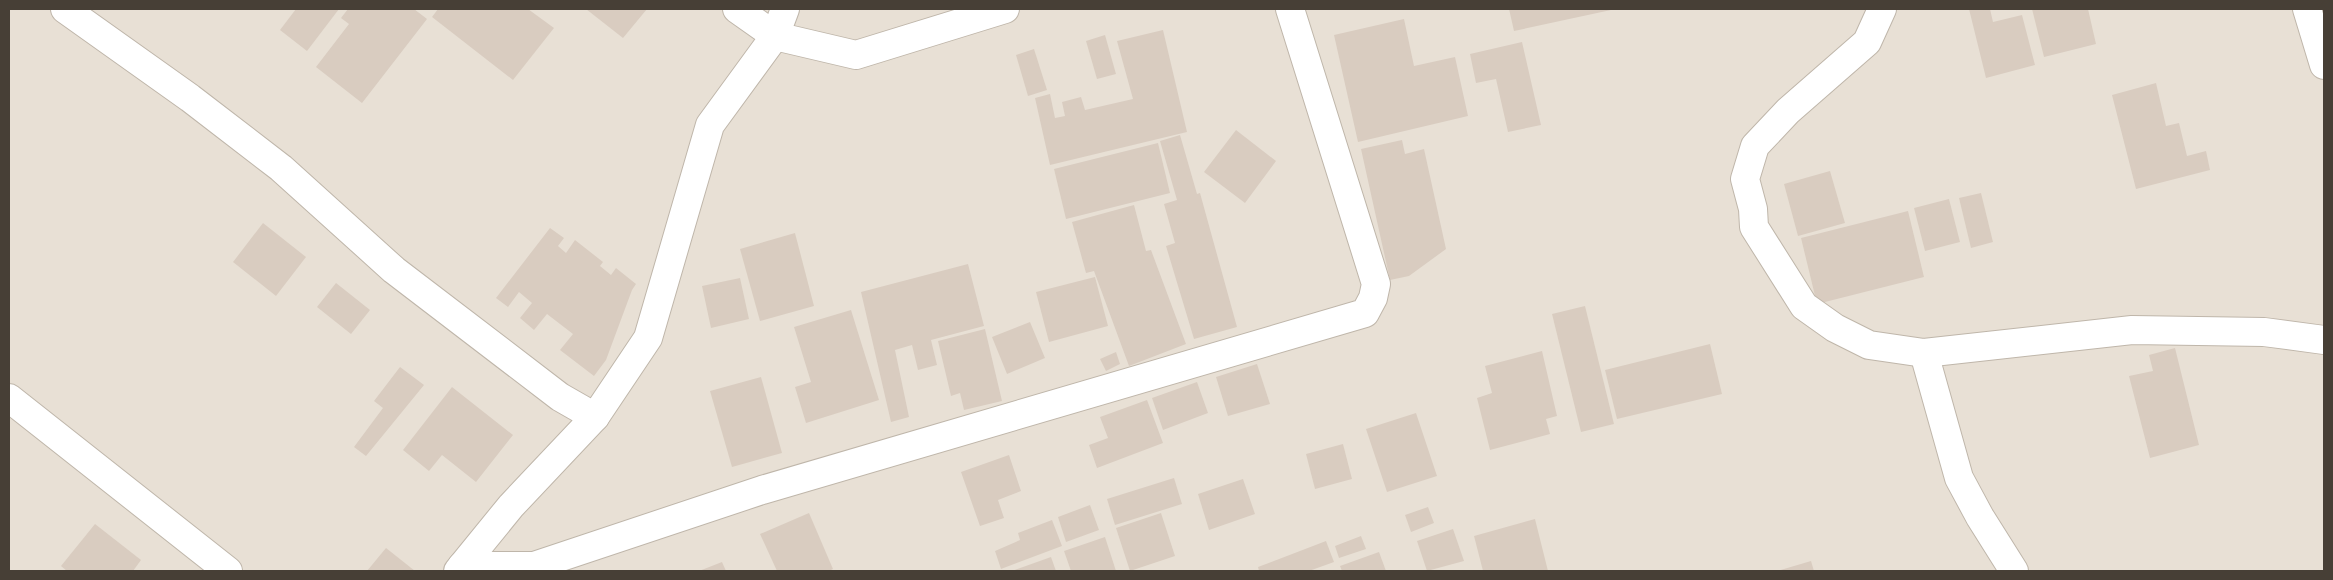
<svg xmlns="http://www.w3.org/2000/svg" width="2333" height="580" viewBox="0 0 2333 580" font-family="Figtree,sans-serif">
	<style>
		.residential { fill: #e8e0d5 }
		.building { fill: #d9ccc0 }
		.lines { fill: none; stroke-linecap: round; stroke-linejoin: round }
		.street-casing { stroke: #bfb6aa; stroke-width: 30 }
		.street { stroke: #fff; stroke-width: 28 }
	</style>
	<rect width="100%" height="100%" fill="#f4efe7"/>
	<rect class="residential" x="9" y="9" width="2315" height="562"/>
	<g class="building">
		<path d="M296,9h43l-32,42 -27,-21z"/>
		<path d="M348,9h66l13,10 -65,84 -46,-36 33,-43 -8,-6z"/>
		<path d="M438,9h90l26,19 -41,52 -81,-63z"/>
		<path d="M586,9h61l-24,29z"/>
		<path d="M1509,9h102v1l-97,21z"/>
		<path d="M1969,9h21l3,13 29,-7 13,50 -49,13z"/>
		<path d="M2032,9h56l8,35 -52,13z"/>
		<path d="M1404,19l10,47 41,-9 13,59 -110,26 -24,-107z"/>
		<path d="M1163,30l24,102 -137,33 -15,-67 15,-4 5,24 10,-2 -3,-14 19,-5 4,13 48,-11 -16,-58z"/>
		<path d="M1105,35l11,39 -19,5 -11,-38z"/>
		<path d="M1522,42l19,83 -33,7 -12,-53 -20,4 -6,-29z"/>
		<path d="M1034,49l13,41 -19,6 -12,-41z"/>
		<path d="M2156,83l10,43 13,-3 8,33 19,-5 4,19 -74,19 -24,-94z"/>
		<path d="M1236,130l40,31 -31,42 -41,-31z"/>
		<path d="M1180,135l17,59 3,-1 37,134 -43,12 -28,-93 9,-3 -11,-39 13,-4 -17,-59z"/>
		<path d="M1402,140l3,14 19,-5 22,100 -37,27 -19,4 -29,-131z"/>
		<path d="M1158,143l12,50 -104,26 -12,-50z"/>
		<path d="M1830,171l15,52 -47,13 -14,-52z"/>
		<path d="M1981,193l12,49 -22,6 -12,-50z"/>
		<path d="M1949,199l11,43 -35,9 -11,-43z"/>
		<path d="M1134,205l12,46 5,-1 35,94 -57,22 -35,-95 -8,2 -14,-51z"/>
		<path d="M1908,211l16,66 -107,27 -16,-66z"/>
		<path d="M263,223l43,34 -30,39 -43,-34z"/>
		<path d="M550,228l14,10 -6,8 8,7 9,-13 28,22 -3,4 11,9 5,-7 20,16 -4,6 -26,70 -12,16 -34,-26 13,-16 -26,-20 -13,16 -14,-12 12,-15 -13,-11 -11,15 -12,-9z"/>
		<path d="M795,233l19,73 -54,15 -20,-72z"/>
		<path d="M968,264l16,62 -53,14 6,25 -19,5 -6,-25 -17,5 14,67 -18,5 -30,-130z"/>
		<path d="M1095,277l13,49 -59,16 -13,-50z"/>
		<path d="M740,278l9,41 -38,9 -9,-42z"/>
		<path d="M336,283l34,27 -19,24 -34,-27z"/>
		<path d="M1585,306l29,118 -33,8 -29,-118z"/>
		<path d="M851,310l28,90 -73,23 -11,-36 16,-5 -17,-55z"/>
		<path d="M1030,322l15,36 -38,16 -15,-37z"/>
		<path d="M985,329l17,72 -38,9 -4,-17 -9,3 -13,-55z"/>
		<path d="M1710,344l12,50 -105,25 -12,-49z"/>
		<path d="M2175,348l24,97 -49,13 -21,-82 24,-5 -4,-16z"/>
		<path d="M1542,351l15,65 -11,3 4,15 -60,16 -13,-52 15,-5 -7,-27z"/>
		<path d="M1116,352l4,12 -14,7 -6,-12z"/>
		<path d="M1257,364l13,40 -42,12 -12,-39z"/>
		<path d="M400,367l24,18 -58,71 -12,-9 29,-39 -9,-7z"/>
		<path d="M761,377l21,76 -50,14 -22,-76z"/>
		<path d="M1197,382l11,31 -45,17 -11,-32z"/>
		<path d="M452,387l61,48 -37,47 -34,-27 -13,16 -26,-21z"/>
		<path d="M1147,400l16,43 -66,25 -8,-23 19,-7 -8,-21z"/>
		<path d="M1416,413l21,63 -50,16 -21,-63z"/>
		<path d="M1343,444l9,35 -37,10 -9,-35z"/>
		<path d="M1009,455l12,36 -23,9 6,18 -24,8 -19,-54z"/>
		<path d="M1174,478l8,26 -67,21 -8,-26z"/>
		<path d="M1243,479l12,35 -46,16 -11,-36z"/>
		<path d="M1090,505l9,25 -33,12 -8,-25z"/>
		<path d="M1428,507l6,16 -23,9 -6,-17z"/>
		<path d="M809,513l24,56 -4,2h-52l-17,-37z"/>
		<path d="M1161,513l14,43 -45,15 -14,-43z"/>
		<path d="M1535,519l13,52h-65l-9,-35z"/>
		<path d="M1052,520l10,26 -61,23 -6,-18 25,-11 -2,-7z"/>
		<path d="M95,524l46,36 -8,11h-66l-6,-5z"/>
		<path d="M1453,529l11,32 -37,10 -10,-30z"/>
		<path d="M1361,536l5,13 -27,9 -4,-12z"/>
		<path d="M1105,537l11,34h-45l-7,-20z"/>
		<path d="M1326,541l8,21 -25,9h-50l-1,-4z"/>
		<path d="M386,548l29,23h-48z"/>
		<path d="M1379,552l7,19h-44l-2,-5z"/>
		<path d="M1051,557l5,14h-44z"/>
		<path d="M1811,561l3,10h-37z"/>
		<path d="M722,562l4,9h-27z"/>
	</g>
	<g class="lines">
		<defs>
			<g id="street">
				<path d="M65,9l125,89 91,70 113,102 166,127 35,20 -84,89 -53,65"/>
				<path d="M785,9l-10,27 81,19 149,-46"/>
				<path d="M1882,9l-15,33 -79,69 -33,35 -10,33 8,30 1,18 50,79 31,22 34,17 55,8 208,-23 132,2 60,8"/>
				<path d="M2307,9l17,56"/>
				<path d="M1924,353l35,125 21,39 34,54"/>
				<path d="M9,398l219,173"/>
				<path d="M595,417l53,-79 62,-213 65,-89 -38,-27"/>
				<path d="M462,566h72l228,-76 603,-177 8,-15 3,-14 -86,-275"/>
			</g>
		</defs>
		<use href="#street" class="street-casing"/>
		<use href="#street" class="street"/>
	</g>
	<rect width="2333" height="580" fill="none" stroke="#473f36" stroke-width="20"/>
</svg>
